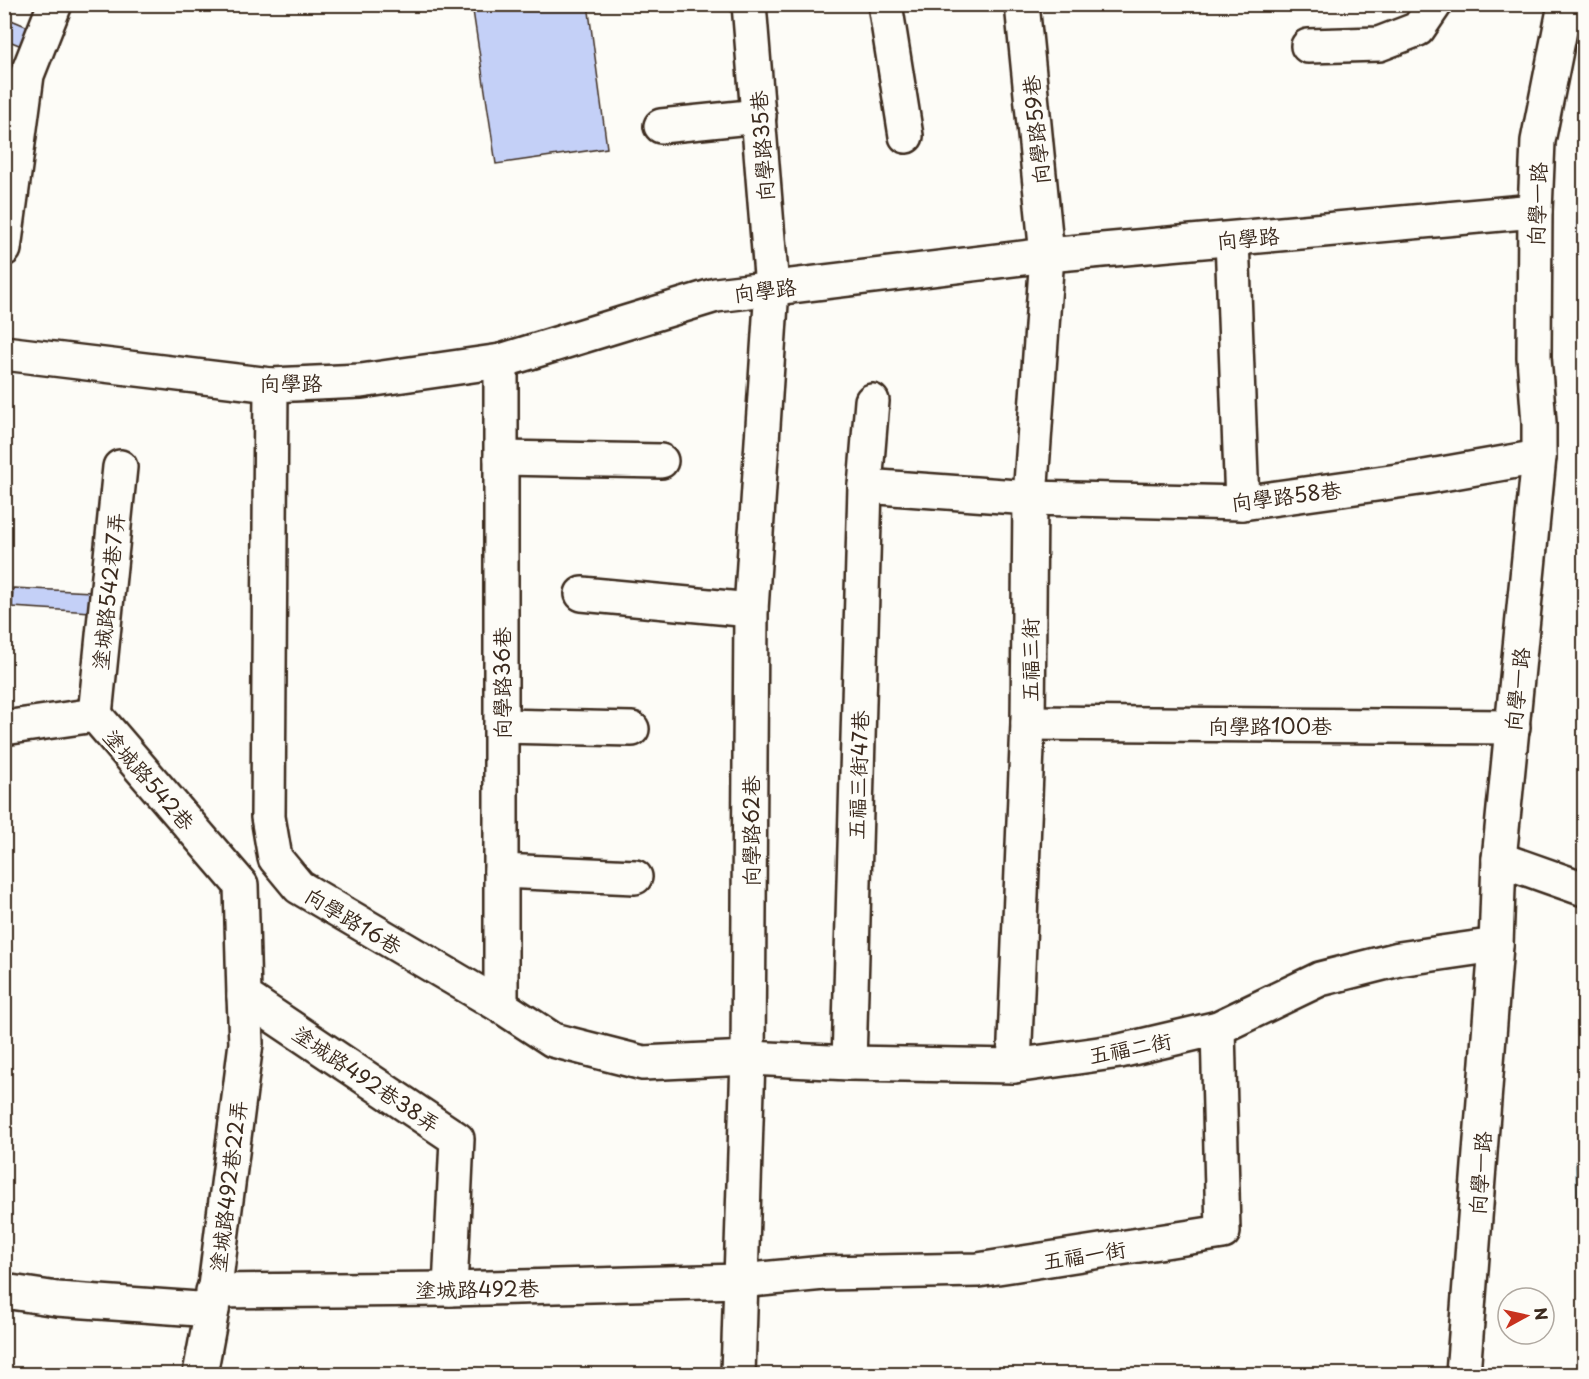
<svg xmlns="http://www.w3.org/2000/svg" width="1589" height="1379" viewBox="0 0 1589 1379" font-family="'Playpen Sans','LXGW WenKai TC',sans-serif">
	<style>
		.built { fill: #eceff7 }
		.water { fill: #8bd5ec; stroke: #6b919a; stroke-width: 1.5 }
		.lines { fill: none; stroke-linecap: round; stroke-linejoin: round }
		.shore { stroke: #5b6e70; stroke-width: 1.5 }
		.building { fill: #c4d0f7; stroke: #3b2a1e; stroke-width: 1.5 }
		.minor-casing { stroke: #3b2a1e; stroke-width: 38 }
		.minor { stroke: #fdfcf7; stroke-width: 33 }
		.labels { text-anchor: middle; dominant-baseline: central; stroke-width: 6; stroke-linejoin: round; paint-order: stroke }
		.street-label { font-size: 21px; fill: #3b2a1e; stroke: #fdfcf7 }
	</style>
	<rect width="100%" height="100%" fill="#fdfcf7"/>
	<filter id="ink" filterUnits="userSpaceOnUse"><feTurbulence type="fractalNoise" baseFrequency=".0167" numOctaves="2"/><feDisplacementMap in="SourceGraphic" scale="12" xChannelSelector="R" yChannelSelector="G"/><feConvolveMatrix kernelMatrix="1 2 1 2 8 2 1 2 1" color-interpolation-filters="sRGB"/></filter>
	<g filter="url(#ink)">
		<path class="built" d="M1575,221l9,2v212l-5,-4 2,-144z"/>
		<path class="water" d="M1584,1053v220l-6,-50 -2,-56z"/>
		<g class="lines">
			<path class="shore" d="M1584,1133l-2,34 2,60"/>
		</g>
		<g class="building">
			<path d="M472,4h116l19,144 -111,16z"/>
			<path d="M4,17l29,12 -9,18 -20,-8z"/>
			<path d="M13,588l79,4 -1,20 -79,-5z"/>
		</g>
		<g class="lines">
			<defs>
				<g id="minor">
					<path d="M885,4l21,132"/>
					<path d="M1308,46l71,-2 39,-15 17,-25"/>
					<path d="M661,126l98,-10"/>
					<path d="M1232,239l10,264"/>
					<path d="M4,249l23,-174 28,-71"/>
					<path d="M4,353l267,32 90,-4 140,-20 215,-66 331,-40 488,-44"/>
					<path d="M271,385l-3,432 7,41 24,29 202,119 52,34 90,23 105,-5 101,5 165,3 106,-15 98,-23 102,-49 79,-20 97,-14"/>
					<path d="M501,458l160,3"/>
					<path d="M865,486l165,12 212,5 177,-25 120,-21"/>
					<path d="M582,594l169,16"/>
					<path d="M95,715l25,-248"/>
					<path d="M1028,723l485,4"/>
					<path d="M501,726l131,3"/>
					<path d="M4,728l91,-13 146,170 3,111 213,143 -7,150"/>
					<path d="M1499,859l85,30"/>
					<path d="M501,871l134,6"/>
					<path d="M501,1006v-645"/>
					<path d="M849,1063l16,-577 7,-85"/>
					<path d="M1014,1066l14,-343 2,-225 17,-243 -25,-251"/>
					<path d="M4,1291l53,8 155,11"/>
					<path d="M213,1291l237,-2 290,-8 84,-8 154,-3 245,-38 -5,-204"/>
					<path d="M200,1374l12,-64 34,-267 -2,-47"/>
					<path d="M738,1374l10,-316 3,-448 21,-322 -23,-284"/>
					<path d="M1463,1374l33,-429 3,-86 40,-402v-34l-5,-66 1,-146 3,-70 26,-131 -1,-6"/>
				</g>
			</defs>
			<use href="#minor" class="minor-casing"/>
			<use href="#minor" class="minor"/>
		</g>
	</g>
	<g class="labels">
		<g class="street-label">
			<text transform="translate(1035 130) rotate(-96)">向學路59巷</text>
			<text transform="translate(761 146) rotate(-94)">向學路35巷</text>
			<text transform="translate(1536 204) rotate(-88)">向學一路</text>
			<text transform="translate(1248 237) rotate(-5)">向學路</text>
			<text transform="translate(765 289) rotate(-7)">向學路</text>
			<text x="291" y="382">向學路</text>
			<text transform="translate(1286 495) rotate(-7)">向學路58巷</text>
			<text transform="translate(107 591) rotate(-84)">塗城路542巷7弄</text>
			<text transform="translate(1029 660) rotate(-90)">五福三街</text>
			<text transform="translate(501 683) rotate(-90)">向學路36巷</text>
			<text transform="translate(1516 689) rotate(-84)">向學一路</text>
			<text x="1270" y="725">向學路100巷</text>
			<text transform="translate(857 775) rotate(-88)">五福三街47巷</text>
			<text transform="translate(150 779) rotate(49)">塗城路542巷</text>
			<text transform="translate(750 831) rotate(-90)">向學路62巷</text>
			<text transform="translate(354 920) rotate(31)">向學路16巷</text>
			<text transform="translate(1130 1047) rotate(-11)">五福二街</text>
			<text transform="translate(367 1078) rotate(34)">塗城路492巷38弄</text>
			<text transform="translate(1479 1173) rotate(-86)">向學一路</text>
			<text transform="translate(227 1186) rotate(-83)">塗城路492巷22弄</text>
			<text transform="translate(1084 1254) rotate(-9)">五福一街</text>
			<text transform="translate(477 1288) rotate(-1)">塗城路492巷</text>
		</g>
	</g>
	<rect width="1589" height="1379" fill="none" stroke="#fdfcf7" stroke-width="24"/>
	<rect x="12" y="12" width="1565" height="1355" fill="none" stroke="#3b2a1e" stroke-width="2" filter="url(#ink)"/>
	<g transform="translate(1526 1316) rotate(82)"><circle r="28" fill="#fdfcf7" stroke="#afa8a0" stroke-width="1.5"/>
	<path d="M0-4.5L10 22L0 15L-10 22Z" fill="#c8321e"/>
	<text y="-9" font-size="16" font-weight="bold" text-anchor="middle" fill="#3b2a1e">N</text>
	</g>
</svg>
